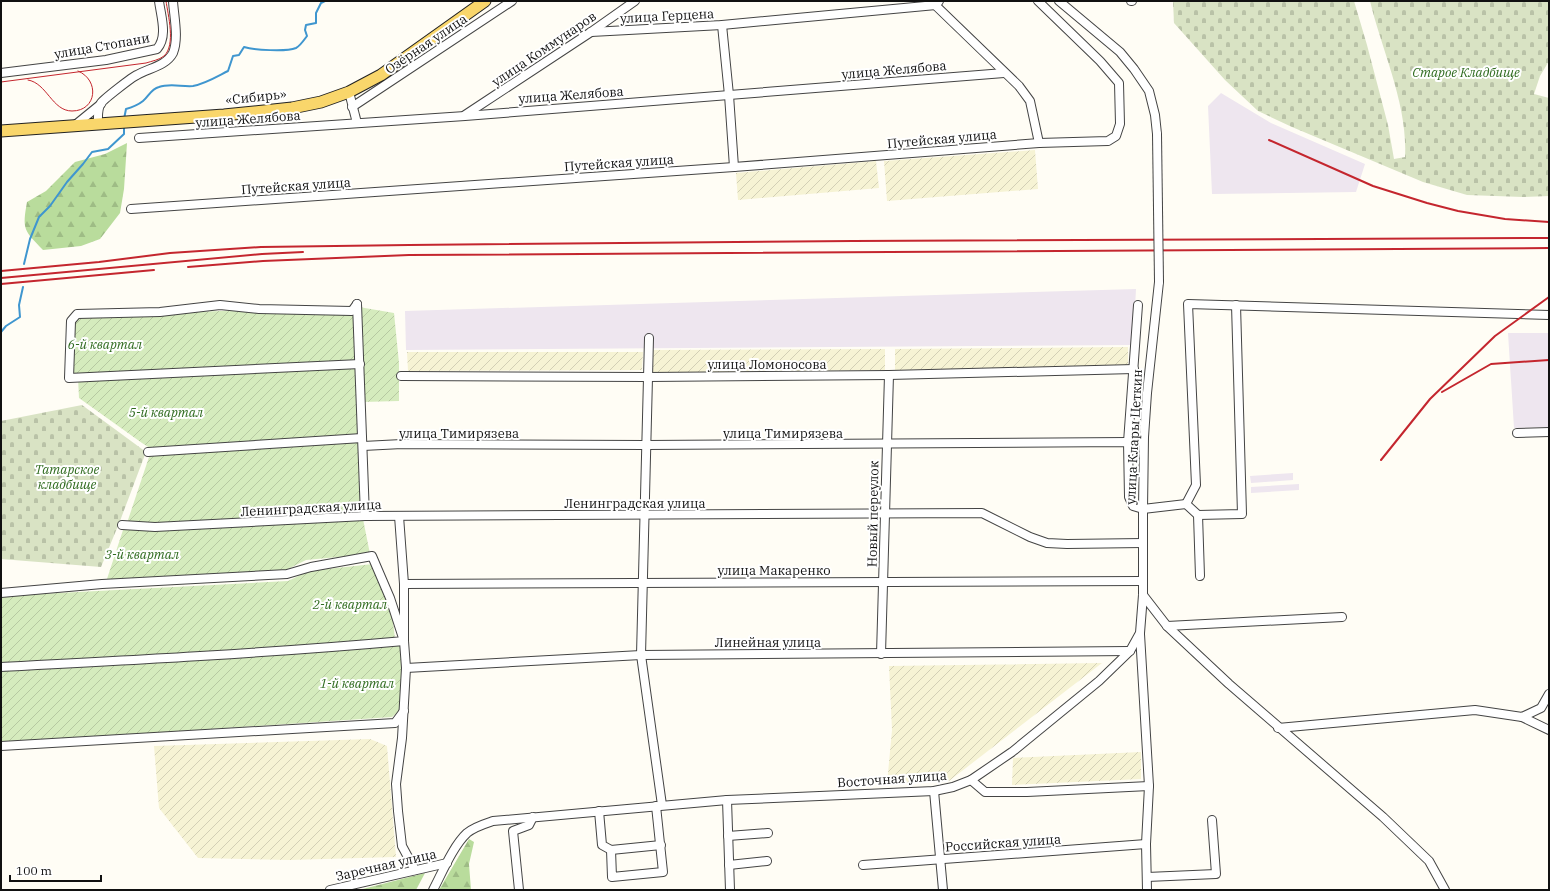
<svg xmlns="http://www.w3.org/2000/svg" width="1550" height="891" viewBox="0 0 1550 891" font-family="'IBM Plex Serif',serif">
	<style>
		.industrial { fill: #eee6ef }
		.farmland { fill: url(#farmland-furrows) }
		.forest { fill: url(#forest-firs) }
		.cemetery { fill: url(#cemetery-stones) }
		.garden { fill: url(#garden-furrows) }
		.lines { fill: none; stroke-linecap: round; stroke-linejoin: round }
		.stream { stroke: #3f96cf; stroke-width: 2 }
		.minor-casing { stroke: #444; stroke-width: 10 }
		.major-casing { stroke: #222; stroke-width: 13 }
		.minor { stroke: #fff; stroke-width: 8 }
		.major { stroke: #f9d66b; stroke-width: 11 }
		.tram { stroke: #c4262e; stroke-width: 1 }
		.rail { stroke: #c4262e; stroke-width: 2 }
		.minor-bridge-casing { stroke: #444; stroke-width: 10; stroke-linecap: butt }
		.minor-bridge { stroke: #fff; stroke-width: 8 }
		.labels { text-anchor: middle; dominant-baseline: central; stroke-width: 4; stroke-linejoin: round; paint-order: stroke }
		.street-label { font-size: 13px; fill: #111; stroke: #fff }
		.park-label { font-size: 13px; font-style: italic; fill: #2f6b1f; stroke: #fff }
	</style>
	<defs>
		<pattern id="farmland-furrows" width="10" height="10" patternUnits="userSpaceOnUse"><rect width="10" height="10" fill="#f6f3d4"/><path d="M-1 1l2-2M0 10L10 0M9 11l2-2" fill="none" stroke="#d2cfb5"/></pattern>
		<pattern id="forest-firs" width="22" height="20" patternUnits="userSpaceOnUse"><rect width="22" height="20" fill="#b9dc9c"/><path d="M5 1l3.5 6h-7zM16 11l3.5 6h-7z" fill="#9ebc85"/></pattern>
		<pattern id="cemetery-stones" width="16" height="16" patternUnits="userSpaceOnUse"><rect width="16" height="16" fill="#d9e3c4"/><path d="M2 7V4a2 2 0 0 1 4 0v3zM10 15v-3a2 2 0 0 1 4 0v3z" fill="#b9c2a7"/></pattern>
		<pattern id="garden-furrows" width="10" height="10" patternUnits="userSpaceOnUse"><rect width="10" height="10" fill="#d5ebbd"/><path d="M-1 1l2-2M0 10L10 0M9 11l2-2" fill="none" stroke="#b6c8a1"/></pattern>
	</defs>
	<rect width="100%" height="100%" fill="#fffdf5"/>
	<g class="industrial">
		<path d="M1221,93l50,30 94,41 -9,28 -144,2 -4,-88z"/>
		<path d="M1136,289l-3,56 -727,5 -1,-39z"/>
		<path d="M1508,333h41v94l-35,1z"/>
		<path d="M1293,473v7l-42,3 -1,-7z"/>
		<path d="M1299,484v6l-48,3v-6z"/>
	</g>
	<g class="farmland">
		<path d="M1035,150l3,39 -151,12 -3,-40z"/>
		<path d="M876,161l3,27 -141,12 -2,-27z"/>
		<path d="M1128,347v19l-233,4v-21z"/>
		<path d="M885,349v21l-234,3 2,-23z"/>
		<path d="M407,352h236l-1,18 -234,1z"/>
		<path d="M1102,663l-153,118 -62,3 5,-54 -3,-64z"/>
		<path d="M370,739l17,7 9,111 -107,3 -91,-2 -39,-50 -5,-62z"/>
		<path d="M1141,752v27l-129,6 1,-27z"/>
	</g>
	<g class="forest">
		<path d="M127,143l-3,46 -4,24 -20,26 -19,7 -38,4c-19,-20 -21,-20 -16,-48l19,-11 29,-29 30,-8z"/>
		<path d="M469,839l5,3 -5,22 2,26h-32z"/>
		<path d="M425,873l-9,17h-57z"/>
	</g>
	<g class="cemetery">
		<path d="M1173,1h181l13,44 21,80 6,34 11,-2c3,-52 -23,-106 -35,-156h179v60l-9,15 -6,18 15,4v98l-26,1 -56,-2 -44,-13 -131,-55 -34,-16 -33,-31 -51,-57z"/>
		<path d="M82,405l64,47 -26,69 -19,46 -100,-8v-138z"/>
	</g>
	<g class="garden">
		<path d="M359,307l35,6 5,50v38l-36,1z"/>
		<path d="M220,311l135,2 2,49 -286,13 2,-51 6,-7z"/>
		<path d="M357,365l4,69 -208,16 -11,-7 -63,-45 -1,-20z"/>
		<path d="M360,441l3,74 -199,8h-37l23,-69z"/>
		<path d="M363,519l7,35 -64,6 -20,10 -180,12 18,-55z"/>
		<path d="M373,564l18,41 4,34 -315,22 -79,4v-69l287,-15 21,-10z"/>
		<path d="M402,643l-2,67 -8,7 -391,26v-74z"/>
	</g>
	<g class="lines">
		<g class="stream">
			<path d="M124,119l2,-10c7,-2 12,-4 17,-8 6,-5 8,-12 16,-14 11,-4 23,0 34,-1 12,-2 25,-10 35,-15l5,-15 6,-1 5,-8c10,3 42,5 52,1 4,-2 8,-8 11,-12l-2,-6 1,-5 10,-2v-10l5,-10 4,-2"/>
			<path d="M24,264l6,-25 9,-22 11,-11 17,-24 16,-18 9,-12 16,-3 16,-15v-9"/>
			<path d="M1,332l5,-6 14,-9 -1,-12 4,-18"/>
		</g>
		<defs>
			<g id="minor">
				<path d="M1059,1l61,51 14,17 15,22 6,24 2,19"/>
				<path d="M1131,1h1"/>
				<path d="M932,2l87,84 11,15 9,42"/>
				<path d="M722,25l7,70 5,72"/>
				<path d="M591,32l131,-7 214,-20 3,-4"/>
				<path d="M1,73l105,-13 51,-11c11,-13 4,-32 2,-48"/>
				<path d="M349,92l8,31"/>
				<path d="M352,107l160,-106"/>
				<path d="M465,115l126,-83 44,-31"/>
				<path d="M98,124c0,-6 -1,-15 3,-21 3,-4 31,-26 36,-28 12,-7 29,-9 36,-22 6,-15 1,-36 0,-52"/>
				<path d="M74,126l27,-22"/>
				<path d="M139,138l326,-22 539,-43"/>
				<path d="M131,209l603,-42 305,-24 69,-2 8,-5 4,-12 -1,-41 -19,-22 -62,-60"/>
				<path d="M357,304l-5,7 -93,-2 -39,-4 -60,7 -83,2 -6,7 -2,57 291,-14"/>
				<path d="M357,304l8,212"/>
				<path d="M649,338l-8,317 21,150"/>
				<path d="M401,376l247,1 241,-2 245,-6"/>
				<path d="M1517,433l32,-1"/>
				<path d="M1128,442l10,-137"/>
				<path d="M363,446l39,-2 244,1 482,-3 1,55 4,9 10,3 43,-5"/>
				<path d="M148,452l214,-14"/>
				<path d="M1198,515l44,-1 -6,-209"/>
				<path d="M399,516l5,68v57l2,27 -4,70 -6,46 2,27 4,35 13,24"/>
				<path d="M122,525l33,2 210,-11 617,-3 48,24 17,6 20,1 76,-1"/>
				<path d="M1200,576l-2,-61 -12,-11 10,-19 -8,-181 361,11"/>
				<path d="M404,584l739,-3"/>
				<path d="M1,593l101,-9 185,-10 24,-7 61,-11 18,42 14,43c-134,12 -269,19 -403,26"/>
				<path d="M1143,595l24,31 62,58 154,133 46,44 16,29"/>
				<path d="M1167,626l175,-9"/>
				<path d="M1140,634l9,152 -3,58 1,46"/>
				<path d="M881,654l8,-279"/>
				<path d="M406,668l235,-13 489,-4"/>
				<path d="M1522,717l27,13"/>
				<path d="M1278,728l197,-18 47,7 19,-9 8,-14"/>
				<path d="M1,746l394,-23 9,-12"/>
				<path d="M971,780l14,12h42l122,-6"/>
				<path d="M934,791l9,99"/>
				<path d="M727,800l3,90"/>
				<path d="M599,811l3,34 9,5 50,-5"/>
				<path d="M728,836l40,-3"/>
				<path d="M611,850l1,27 51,-5 -7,-66"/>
				<path d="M729,865l38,-4"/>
				<path d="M863,865l283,-21"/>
				<path d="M1147,877l69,-3 -4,-54"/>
				<path d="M330,890l117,-27"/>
				<path d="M433,890c9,-17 20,-44 34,-57 7,-6 17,-9 26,-12l234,-21 207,-9 19,-4 18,-7 41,-28 87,-71 31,-30 10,-18 3,-38v-86l1,-72 3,-44 12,-111"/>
				<path d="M519,890l-6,-59 16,-6 4,-8"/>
			</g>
			<path id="major" d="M1,131l223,-16 68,-7 29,-6 28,-10 32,-17 104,-74"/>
		</defs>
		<use href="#minor" class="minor-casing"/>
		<use href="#major" class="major-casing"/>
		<use href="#minor" class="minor"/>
		<use href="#major" class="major"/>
		<g class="tram">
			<path d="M28,80c19,3 24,31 44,31 25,0 28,-31 6,-40"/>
			<path d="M1,82l145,-19c6,-2 13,-3 18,-7 12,-11 4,-41 2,-55"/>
		</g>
		<g class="rail">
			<path d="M1269,140l104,46 54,17 31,8 47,8 44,3"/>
			<path d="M188,267l75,-6 146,-6 1140,-7"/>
			<path d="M1,271l98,-9 71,-9 91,-6 148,-2 444,-4 696,-3"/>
			<path d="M1,278l261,-24 41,-2"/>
			<path d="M1,284l153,-14"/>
			<path d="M1442,392l49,-28 58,-4"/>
			<path d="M1381,460l49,-61 65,-63 54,-39"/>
		</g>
		<defs>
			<path id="minor-bridge" d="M1157,134l2,148"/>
		</defs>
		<use href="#minor-bridge" class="minor-bridge-casing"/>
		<use href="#minor-bridge" class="minor-bridge"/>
	</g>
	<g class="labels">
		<g class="street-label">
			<text transform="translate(667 16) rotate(-3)">улица Герцена</text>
			<text transform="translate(426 44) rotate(-34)">Озёрная улица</text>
			<text transform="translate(102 46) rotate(-10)">улица Стопани</text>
			<text transform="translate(544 49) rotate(-34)">улица Коммунаров</text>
			<text transform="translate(894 70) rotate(-5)">улица Желябова</text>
			<text transform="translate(571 95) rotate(-4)">улица Желябова</text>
			<text transform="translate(256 97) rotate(-6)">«Сибирь»</text>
			<text transform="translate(248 119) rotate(-4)">улица Желябова</text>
			<text transform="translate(942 139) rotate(-5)">Путейская улица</text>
			<text transform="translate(619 163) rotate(-4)">Путейская улица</text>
			<text transform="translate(296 186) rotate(-4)">Путейская улица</text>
			<text x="767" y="364">улица Ломоносова</text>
			<text x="459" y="433">улица Тимирязева</text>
			<text x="783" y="433">улица Тимирязева</text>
			<text transform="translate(1134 437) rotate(-87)">улица Клары Цеткин</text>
			<text x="635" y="503">Ленинградская улица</text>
			<text transform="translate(311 508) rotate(-3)">Ленинградская улица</text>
			<text transform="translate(873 514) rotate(-89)">Новый переулок</text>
			<text x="774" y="570">улица Макаренко</text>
			<text x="768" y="642">Линейная улица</text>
			<text transform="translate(892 779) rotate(-4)">Восточная улица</text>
			<text transform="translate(1003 843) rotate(-4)">Российская улица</text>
			<text transform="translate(386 865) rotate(-13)">Заречная улица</text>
		</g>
		<g class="park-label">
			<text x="1466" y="72">Старое Кладбище</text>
			<text x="105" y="344">6-й квартал</text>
			<text x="166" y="412">5-й квартал</text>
			<text x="67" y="469">Татарское<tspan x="67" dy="15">кладбище</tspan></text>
			<text x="142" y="554">3-й квартал</text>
			<text x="350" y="604">2-й квартал</text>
			<text x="357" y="683">1-й квартал</text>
		</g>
	</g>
	<rect width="1550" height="891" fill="none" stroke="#111111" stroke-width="4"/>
	<path d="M10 875v6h91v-6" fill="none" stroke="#111111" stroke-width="2"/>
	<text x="16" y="875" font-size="12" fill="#111111" stroke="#ffffff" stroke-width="3" paint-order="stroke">100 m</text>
</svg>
